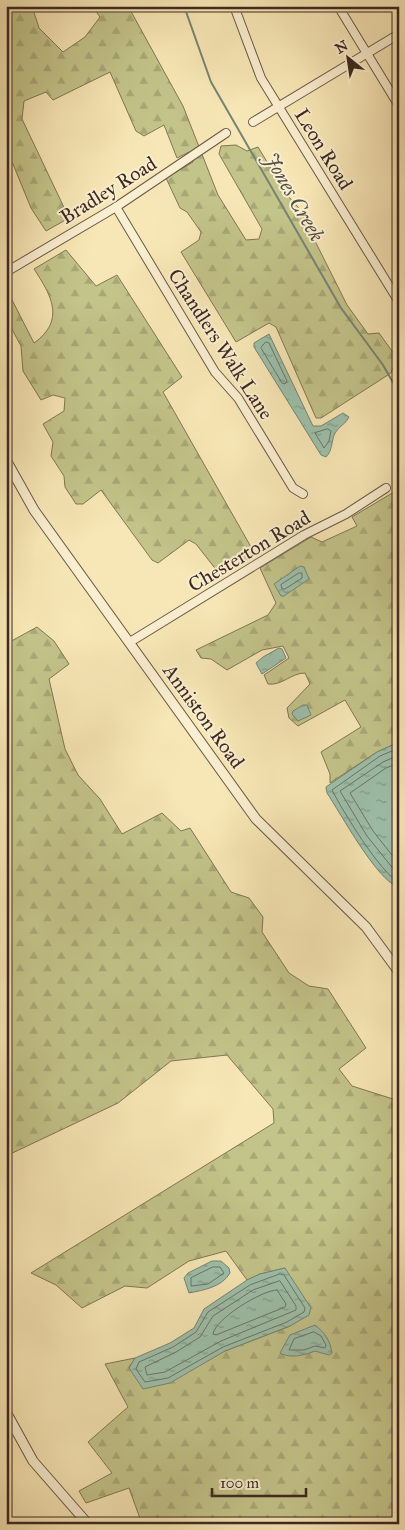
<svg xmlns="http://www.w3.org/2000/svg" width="405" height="1530" viewBox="0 0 405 1530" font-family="'IM FELL Great Primer',serif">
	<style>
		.forest { fill: url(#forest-firs); stroke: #807655 }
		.water { fill: url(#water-ripples); stroke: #768473 }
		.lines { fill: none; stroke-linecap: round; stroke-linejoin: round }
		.shore { stroke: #6c7466; stroke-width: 1 }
		.stream { stroke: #768473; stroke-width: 2 }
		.minor-casing { stroke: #6b5846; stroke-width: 10 }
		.tertiary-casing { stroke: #6b5846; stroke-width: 11 }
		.minor { stroke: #faefd0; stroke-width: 8 }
		.tertiary { stroke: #faefd0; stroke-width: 9 }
		.labels { text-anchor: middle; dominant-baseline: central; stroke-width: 4; stroke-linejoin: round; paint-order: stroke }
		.street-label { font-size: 20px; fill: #3c2920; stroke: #faefd0 }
		.water-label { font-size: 21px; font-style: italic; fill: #544f43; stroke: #faefd0 }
	</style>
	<defs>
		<pattern id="forest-firs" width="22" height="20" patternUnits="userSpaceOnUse" patternTransform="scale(1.25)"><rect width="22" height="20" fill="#c3c48a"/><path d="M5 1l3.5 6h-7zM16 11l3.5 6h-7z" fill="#a8a877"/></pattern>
		<pattern id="water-ripples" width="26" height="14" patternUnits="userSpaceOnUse" patternTransform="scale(1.25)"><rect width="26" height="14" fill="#9dc0ab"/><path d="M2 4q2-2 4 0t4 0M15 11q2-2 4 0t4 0" fill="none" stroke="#819c8b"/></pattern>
	</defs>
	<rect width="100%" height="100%" fill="#f8e7b6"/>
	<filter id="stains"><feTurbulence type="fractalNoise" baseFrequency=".004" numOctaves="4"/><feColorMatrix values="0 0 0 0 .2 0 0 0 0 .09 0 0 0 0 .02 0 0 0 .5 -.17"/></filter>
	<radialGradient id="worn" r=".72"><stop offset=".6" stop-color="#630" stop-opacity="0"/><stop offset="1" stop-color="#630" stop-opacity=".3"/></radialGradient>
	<g class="forest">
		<path d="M6,6h26l7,22 24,24 22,-15 15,-20 -8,-11h36l55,100 35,89 28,45 13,-1 3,-10 -43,-75 2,-8 15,-1 11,6 11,-4 29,48 11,12 49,98 21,29 11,-1 18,25 -6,15 -70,45h-5l-40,-91 -7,-4 -33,19 -55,-90 18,-12 2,-8 -14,-20 -7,-4 -14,-30 27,-16 -4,-10 -12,6 -13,-33 -20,11 -8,-5 -26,-59 -57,28 -7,-8 -22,9 -2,18 47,99 -23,13 -15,-23 -25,-61z"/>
		<path d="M66,250l30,36 21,-11 65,102 -19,15 88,155v10l-30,19 -25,-32 -7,-4 -31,23 -6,-3 -51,-70 -18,14h-7l-11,-17 -1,-11 -13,-20 2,-14 -10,-18 21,-13 1,-13 -12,-3 -12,5 -18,-29 -2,-25 -15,-28v-30l28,55c32,-23 17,-48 0,-74z"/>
		<path d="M399,489v253l-22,10 -47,31v-9l-9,-22 40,-25 -16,-27 -47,26 -9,-8 -2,-10 23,-24 -5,-11c-14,0 -23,13 -37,11l-4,-9 25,-17 -6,-12 -21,4 -35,20 -16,-11 -10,-1 -5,-8 72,-35 8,-12 -16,-35 51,-31 11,5 35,-16 -5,-9z"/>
		<path d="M37,627l17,14 15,23 -20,15 16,70 13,26 22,24 22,35 40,-21 19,18 9,-3 41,64 18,6 14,19 -1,15 27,41 20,13 19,3 38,59 -27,21 13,17 41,13 6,32 -2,390 -12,3h-243l-13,-36 -43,15 -7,-12 33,-18 -24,-31 40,-35 -23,-43 30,-6 -6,10 96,-17 65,-25 -5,-58 -25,6 -13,6 -21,-29 -37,10 -42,27 -22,-2 -43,22 -26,-23 -25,-12 243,-150 -1,-14 -46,-54 -56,6 -53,42 -112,53v-512z"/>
	</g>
	<g class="water">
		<path d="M269,334l44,92h8l22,-13 6,4c-3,7 -10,9 -14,16 -4,8 -2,17 -9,24l-5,-2 -67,-108v-4z"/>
		<path d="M300,566l4,1 5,12 -25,17h-3l-7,-12z"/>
		<path d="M279,648l3,1 4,9 -24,16 -6,-11 7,-6z"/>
		<path d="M303,705h4l4,10 -13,6 -6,-7 1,-3z"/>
		<path d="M399,742v145h-1c-22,-8 -57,-73 -71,-94l-1,-6 51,-35z"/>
		<path d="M212,1261h9l8,7 1,5c-8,14 -26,17 -41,20l-5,-15 4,-5z"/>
		<path d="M285,1268l26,40 -2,7 -19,11 -65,25 -55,32 -27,6 -14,-21 6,-10 35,-15 24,-15 10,-19 43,-29 13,-6z"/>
		<path d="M315,1325c10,8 15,15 17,28l-3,2 -14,-4c-10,4 -25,8 -35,2l10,-18z"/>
	</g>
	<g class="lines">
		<g class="shore">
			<path d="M266,342l3,1 18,38 -2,3 -3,-1 -21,-35z"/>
			<path d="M328,429l3,2 -2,10 -5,7 -9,-15z"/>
			<path d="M299,573h3v5l-17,11h-3l-1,-4z"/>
			<path d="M399,748l-19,8 -48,34c9,18 50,86 67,92"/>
			<path d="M399,755l-16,7 -43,29 27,45 32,40"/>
			<path d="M399,763l-13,5 -36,25 23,38 26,33"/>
			<path d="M213,1267h7l4,6 -16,11 -17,2v-8z"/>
			<path d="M280,1274l4,1 21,33 -1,4 -17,10 -64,25 -55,31 -23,4 -9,-13 3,-7 34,-15 23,-15 12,-20 42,-27z"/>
			<path d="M280,1281l16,25v4l-75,31 -56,31 -18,3 -2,-8 31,-15 24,-15 13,-21 40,-26z"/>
			<path d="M277,1290l9,14 -1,3 -69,28 -3,-1c2,-15 49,-44 64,-44z"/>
			<path d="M314,1332l7,4 5,9 -1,3 -10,-2 -11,4h-15l5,-11z"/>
		</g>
		<path class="stream" d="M184,6l27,76 130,226 42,57 16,28"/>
		<defs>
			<g id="minor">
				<path d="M234,6l27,72 138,224"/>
				<path d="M338,6l61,100"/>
				<path d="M253,122l146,-88"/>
				<path d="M116,207l99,165 23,26 55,90 10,6"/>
				<path d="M6,272l110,-65 110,-74"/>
				<path d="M130,642l174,-107 42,-21 40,-26"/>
			</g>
			<g id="tertiary">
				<path d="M6,460l28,50 222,309 110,108 33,45"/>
				<path d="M6,1412l27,49 55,63"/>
			</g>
		</defs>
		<use href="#minor" class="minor-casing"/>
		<use href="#tertiary" class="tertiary-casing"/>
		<use href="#minor" class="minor"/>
		<use href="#tertiary" class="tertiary"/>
	</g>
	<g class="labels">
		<g class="street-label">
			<text transform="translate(324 149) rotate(58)">Leon Road</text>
			<text transform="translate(108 190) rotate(-32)">Bradley Road</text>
			<text transform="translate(221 344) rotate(57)">Chandlers Walk Lane</text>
			<text transform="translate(249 551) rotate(-31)">Chesterton Road</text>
			<text transform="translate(204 716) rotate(54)">Anniston Road</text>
		</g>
		<g class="water-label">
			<text transform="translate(294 197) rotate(60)">Jones Creek</text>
		</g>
	</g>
	<rect width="405" height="1530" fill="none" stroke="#f8e7b6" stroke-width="25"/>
	<rect x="8" y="8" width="390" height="1515" fill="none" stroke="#3c2920" stroke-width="2.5"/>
	<rect x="12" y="12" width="380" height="1505" fill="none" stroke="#3c2920"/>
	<g transform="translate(348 58) rotate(330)" stroke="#faefd0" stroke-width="4" paint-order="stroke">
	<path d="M0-4L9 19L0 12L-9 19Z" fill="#3c2920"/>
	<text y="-8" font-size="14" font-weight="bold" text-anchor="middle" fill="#3c2920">N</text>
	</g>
	<path d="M212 1488v8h94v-8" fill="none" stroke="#3c2920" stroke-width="2.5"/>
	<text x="220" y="1488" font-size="15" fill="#3c2920" stroke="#faefd0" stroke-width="4" paint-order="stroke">100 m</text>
	<rect width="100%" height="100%" filter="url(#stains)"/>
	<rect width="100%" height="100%" fill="url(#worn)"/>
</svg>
